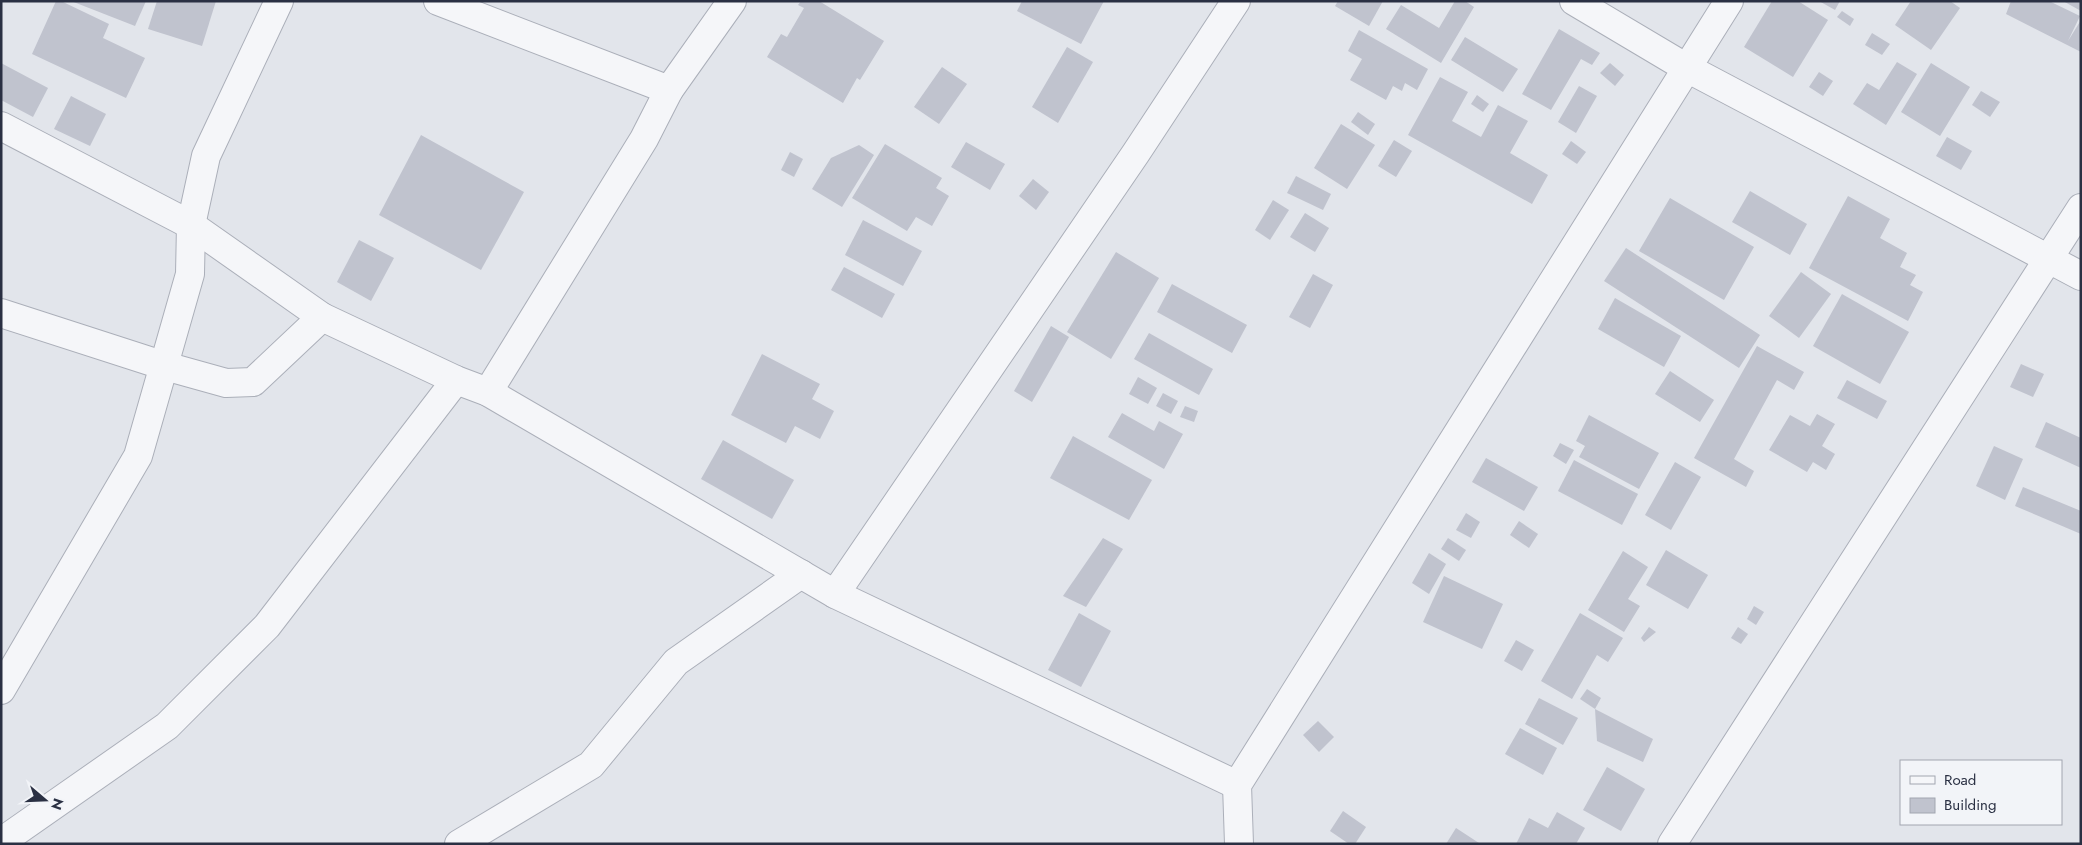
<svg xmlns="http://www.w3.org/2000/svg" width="2082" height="845" viewBox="0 0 2082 845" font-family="Jost,sans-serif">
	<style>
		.building { fill: #c0c3ce }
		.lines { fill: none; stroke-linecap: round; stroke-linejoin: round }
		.street-casing { stroke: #abafb9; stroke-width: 30 }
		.street { stroke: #f5f6f9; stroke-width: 28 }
	</style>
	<rect width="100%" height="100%" fill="#e2e5eb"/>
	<g class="building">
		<path d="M56,1h5l48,23 -6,14 42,20 -19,40 -94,-44z"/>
		<path d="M71,1h75l-11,25z"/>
		<path d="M157,1h59l-14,45 -54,-17z"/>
		<path d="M801,1h18l65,40 -24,39 -3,-2 -14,25 -76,-46 14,-23 6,3 17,-29 -6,-3z"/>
		<path d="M1022,1h82l-23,43 -64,-33z"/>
		<path d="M1338,1h45l-14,25 -34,-20z"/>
		<path d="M1455,1h10l9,6 -33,56 -55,-34 15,-24 38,23z"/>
		<path d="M1772,1h26l30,19 -35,57 -49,-30z"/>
		<path d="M1819,1h21l-5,9z"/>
		<path d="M1911,1h39l10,7 -29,42 -36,-25z"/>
		<path d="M2011,1h38l31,15 -12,25 13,-21v32l-75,-38z"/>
		<path d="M2063,1h18v10z"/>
		<path d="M1842,11l12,8 -4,7 -13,-9z"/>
		<path d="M1559,29l41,24 -8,12 -11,-6 -30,51 -29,-16z"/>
		<path d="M1359,30l69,39 -11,21 -12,-7 -3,8 -9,-5 -7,14 -36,-20 12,-21 -14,-8z"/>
		<path d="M1872,33l18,11 -8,11 -17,-10z"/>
		<path d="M1465,37l53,32 -15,23 -52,-32z"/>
		<path d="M1067,47l26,15 -35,61 -26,-16z"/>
		<path d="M1897,62l20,12 -31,51 -33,-21 14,-21 12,7z"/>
		<path d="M1,63l47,25 -15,29 -32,-17z"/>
		<path d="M1610,63l14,12 -9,11 -15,-13z"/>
		<path d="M1931,63l39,24 -30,49 -39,-24z"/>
		<path d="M942,67l25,17 -28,40 -25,-17z"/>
		<path d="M1819,72l14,9 -10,15 -14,-9z"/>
		<path d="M1440,77l28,15 -16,29 29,16 17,-32 30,16 -18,32 38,22 -16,29 -124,-69z"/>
		<path d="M1579,86l18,10 -21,37 -18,-11z"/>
		<path d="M1981,91l19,11 -10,15 -18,-12z"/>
		<path d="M1477,95l12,9 -6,8 -12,-8z"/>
		<path d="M71,96l35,18 -16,32 -36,-17z"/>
		<path d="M1358,112l17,12 -7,11 -17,-13z"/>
		<path d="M1341,124l34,21 -28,44 -33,-21z"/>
		<path d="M421,135l103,57 -43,78 -102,-55z"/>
		<path d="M1947,137l25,14 -11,19 -25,-14z"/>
		<path d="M1394,140l18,11 -16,26 -18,-11z"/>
		<path d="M1571,141l15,11 -9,12 -15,-10z"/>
		<path d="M966,142l39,22 -15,26 -39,-23z"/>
		<path d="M885,144l57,34 -6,10 13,8 -17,30 -16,-9 -9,14 -55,-33z"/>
		<path d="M859,145l15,10 -32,52 -30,-18 19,-31z"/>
		<path d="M790,152l13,7 -9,18 -13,-7z"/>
		<path d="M1296,176l35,18 -8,16 -36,-17z"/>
		<path d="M1033,179l16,13 -13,18 -17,-14z"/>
		<path d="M1750,191l57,33 -17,31 -58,-33z"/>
		<path d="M1848,196l42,23 -10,19 27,15 -7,14 16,8 -6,10 13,7 -15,29 -99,-53z"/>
		<path d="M1670,198l84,49 -30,53 -85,-49z"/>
		<path d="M1273,200l16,10 -19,30 -15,-10z"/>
		<path d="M1305,213l24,15 -14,24 -25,-15z"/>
		<path d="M863,220l59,31 -19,35 -58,-31z"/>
		<path d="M359,240l35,18 -23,43 -34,-19z"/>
		<path d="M1626,248l134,87 -21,33 -135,-87z"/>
		<path d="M1116,252l43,26 -48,81 -44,-27z"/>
		<path d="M844,267l51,27 -13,24 -51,-28z"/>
		<path d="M1801,272l30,22 -32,44 -30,-22z"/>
		<path d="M1313,274l20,11 -23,43 -21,-11z"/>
		<path d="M1172,284l75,41 -15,28 -75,-41z"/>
		<path d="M1842,294l67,38 -29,52 -67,-38z"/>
		<path d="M1615,298l66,38 -17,31 -66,-38z"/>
		<path d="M1051,326l18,11 -37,65 -18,-11z"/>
		<path d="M1149,333l64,36 -14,26 -65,-36z"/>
		<path d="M1757,346l47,26 -10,18 -17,-10 -43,79 20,12 -8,16 -52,-29z"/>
		<path d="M762,354l58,30 -8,15 22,12 -14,28 -25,-13 -9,17 -55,-28z"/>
		<path d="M2021,364l23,10 -11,23 -23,-10z"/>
		<path d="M1670,371l44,29 -14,22 -45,-28z"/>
		<path d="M1138,377l19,11 -9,16 -19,-10z"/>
		<path d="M1847,380l40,21 -10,18 -40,-21z"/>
		<path d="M1163,393l15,8 -7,13 -15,-8z"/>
		<path d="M1185,406l13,5 -4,11 -14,-5z"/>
		<path d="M1122,413l32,18 5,-10 24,13 -19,35 -56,-32z"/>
		<path d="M1817,414l18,10 -13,22 13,8 -9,16 -13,-8 -6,10 -38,-22 21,-35 20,11z"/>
		<path d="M1589,415l70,38 -20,36 -60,-32 6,-11 -9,-5z"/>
		<path d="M2046,422l35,16v30l-46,-21z"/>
		<path d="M1073,436l79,44 -23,40 -79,-42z"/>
		<path d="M723,440l71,40 -22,39 -71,-40z"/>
		<path d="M1560,443l14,7 -8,14 -13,-8z"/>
		<path d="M1994,446l29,13 -18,41 -29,-14z"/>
		<path d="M1486,458l52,29 -14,24 -52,-29z"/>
		<path d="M1574,460l64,34 -16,31 -64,-34z"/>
		<path d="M1675,462l26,15 -30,53 -26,-15z"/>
		<path d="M2023,487l58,24v23l-66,-28z"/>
		<path d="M1466,513l14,9 -9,16 -15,-8z"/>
		<path d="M1519,521l19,13 -9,14 -19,-13z"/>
		<path d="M1103,538l20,11 -37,58 -23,-11z"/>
		<path d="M1448,538l18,12 -7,11 -18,-12z"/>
		<path d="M1666,550l42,25 -20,34 -42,-24z"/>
		<path d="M1623,551l25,16 -20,32 12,7 -16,26 -36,-22z"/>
		<path d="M1429,553l17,11 -17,30 -17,-11z"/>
		<path d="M1444,576l59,28 -21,45 -59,-27z"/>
		<path d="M1754,606l10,6 -8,13 -9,-6z"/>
		<path d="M1079,613l32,18 -30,56 -33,-17z"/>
		<path d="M1580,613l43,25 -15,24 -11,-7 -25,44 -31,-18z"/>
		<path d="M1649,627l7,5 -12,10 -3,-4z"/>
		<path d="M1738,627l10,7 -7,10 -10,-6z"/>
		<path d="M1516,640l18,10 -12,21 -18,-10z"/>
		<path d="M1587,689l14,9 -6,11 -15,-10z"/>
		<path d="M1539,698l39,20 -15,27 -38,-21z"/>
		<path d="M1595,709l58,30 -10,23 -46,-21z"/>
		<path d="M1318,721l16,16 -15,15 -16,-17z"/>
		<path d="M1520,728l37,20 -14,27 -38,-21z"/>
		<path d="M1607,767l38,22 -24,42 -38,-21z"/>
		<path d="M1343,811l23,16 -11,17h-6l-19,-13z"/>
		<path d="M1557,812l28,16 -9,16h-60l13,-26 19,10z"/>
		<path d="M1456,828l23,15 -1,1h-32z"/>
	</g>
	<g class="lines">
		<defs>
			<g id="street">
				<path d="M438,1l231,89"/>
				<path d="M1574,1l111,66 396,209"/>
				<path d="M1,126l190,99 131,92 134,63 32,12 347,202 402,191"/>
				<path d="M1,313l164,53 61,17 27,-1 69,-65"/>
				<path d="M488,392l156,-253 25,-49 63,-89"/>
				<path d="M835,594l301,-441 100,-152"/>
				<path d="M1,690l137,-234 52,-182 1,-49 15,-69 73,-155"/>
				<path d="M1,842l166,-116 100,-100 189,-246"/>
				<path d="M459,844l132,-79 85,-103 125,-88"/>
				<path d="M1239,844l-2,-59 492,-784"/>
				<path d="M1672,844l409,-636"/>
			</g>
		</defs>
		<use href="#street" class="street-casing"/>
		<use href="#street" class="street"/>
	</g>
	<rect width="2082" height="845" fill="none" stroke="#2a3043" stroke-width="5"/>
	<rect x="1900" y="760" width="162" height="65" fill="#f2f4f8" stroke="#a2a6b0"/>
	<rect x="1910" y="776" width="25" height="8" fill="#f5f6f9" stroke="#a2a6b0"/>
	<text x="1944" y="785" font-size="15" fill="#2a3043">Road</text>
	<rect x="1910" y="798" width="25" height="15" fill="#c0c3ce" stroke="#a2a6b0"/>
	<text x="1944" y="810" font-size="15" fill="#2a3043">Building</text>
	<g transform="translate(45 800) rotate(109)" stroke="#f2f4f8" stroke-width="4" paint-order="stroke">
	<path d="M0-4L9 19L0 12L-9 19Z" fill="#2a3043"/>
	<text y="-8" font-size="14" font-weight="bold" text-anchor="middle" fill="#2a3043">N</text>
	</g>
</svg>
